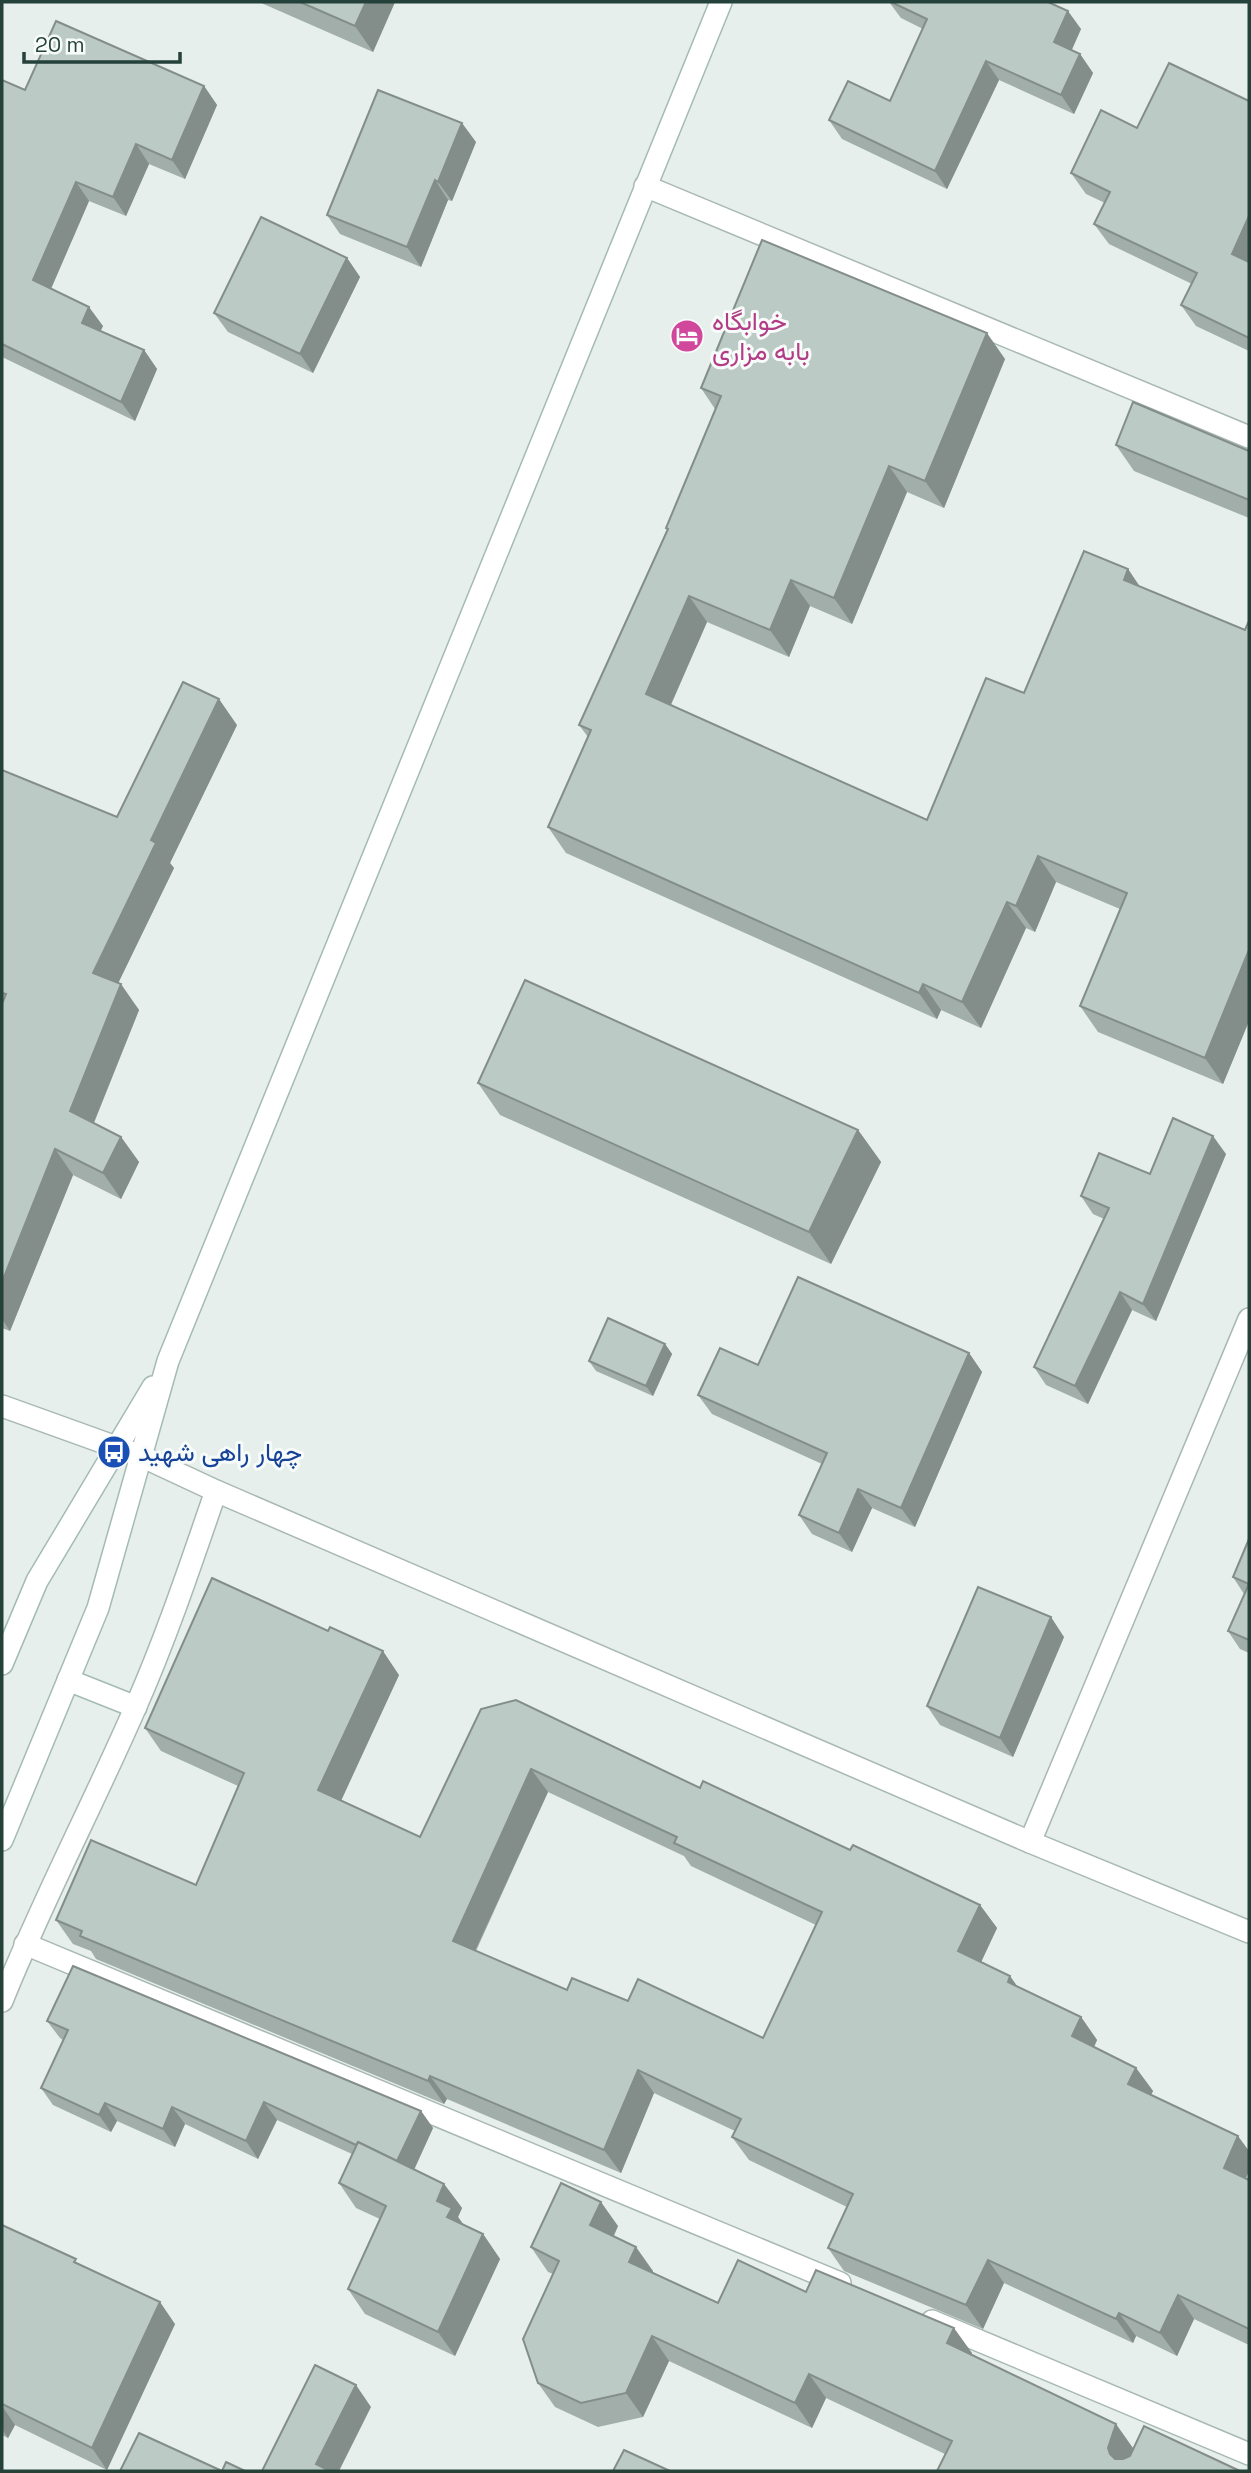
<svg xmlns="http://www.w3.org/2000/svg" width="1251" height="2473" viewBox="0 0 1251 2473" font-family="'Space Grotesk',Vazirmatn,sans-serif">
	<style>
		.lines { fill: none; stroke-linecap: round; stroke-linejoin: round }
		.minor-casing { stroke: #a8b8b2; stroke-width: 24 }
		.secondary-casing { stroke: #a4bbb3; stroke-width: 24 }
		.minor { stroke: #fff; stroke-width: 21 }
		.secondary { stroke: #fff; stroke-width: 21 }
		.wall { fill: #a1aea9; fill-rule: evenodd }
		.shaded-wall { fill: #838d89 }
		.building { fill: #bbcac4; stroke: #838d89; stroke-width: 2; fill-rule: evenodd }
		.labels { text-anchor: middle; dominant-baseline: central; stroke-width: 6; stroke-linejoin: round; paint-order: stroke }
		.hotel-label { font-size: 26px; fill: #b23c85; stroke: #f7fbf9; text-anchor: start }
		.transit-label { font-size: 26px; fill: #164399; stroke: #f7fbf9; text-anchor: start }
	</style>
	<rect width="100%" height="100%" fill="#e6efeb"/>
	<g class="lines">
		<defs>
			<g id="minor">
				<path d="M645,186l604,251"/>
				<path d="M2,1406l139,50 75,35 814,351 219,90"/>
				<path d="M1030,1842l219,-523"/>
				<path d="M25,1944l815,339"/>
				<path d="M2,2001c40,-100 91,-196 134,-295 31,-70 55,-143 80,-215"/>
				<path d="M932,2321l317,133"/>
			</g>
			<g id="secondary">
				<path d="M2,1664l35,-83 116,-194"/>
				<path d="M68,1680l68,27"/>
				<path d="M2,1840l96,-232 70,-247 553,-1359"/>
			</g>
		</defs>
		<use href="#minor" class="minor-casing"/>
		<use href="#secondary" class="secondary-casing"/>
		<use href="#minor" class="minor"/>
		<use href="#secondary" class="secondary"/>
	</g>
	<g class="wall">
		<path d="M259,2h136l-22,50z"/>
		<path d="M889,2h159l33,27 -10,21 9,4 13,19 -19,41 -75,-34 -52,109 -105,-50 -13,-19 61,-19 33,-72 -22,-11z"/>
		<path d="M2,80l23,10 179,-4 13,19 -32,74 -36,-15 -23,52 -37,-15 -38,88 52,37 -3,5 44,19 13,19 -22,52 -133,-64z"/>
		<path d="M1249,101v250l-53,-25 -15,-21 11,-21 -83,-40 -15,-20 11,-21 -19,-9 -15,-21 66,-45z"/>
		<path d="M476,142l-24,59 -4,-1 -27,67 -81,-33 -13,-19z"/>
		<path d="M347,258l13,19 -47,96 -85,-41 -14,-19z"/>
		<path d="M1005,359l-61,149 -37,-16 -55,132 -42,-18 -21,51 -82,-35 -36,83 256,115 97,-127 104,-124 12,18 105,43 4,-6v397l-26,63 -125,-52 -18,-26 40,-97 -64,-27 -21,50 -9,-4 -45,100 -40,-18 -4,9 -371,-166 -18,-26 40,-90 -9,-12 88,-195 -1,-2 49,-119 -14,-21z"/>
		<path d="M1116,445l133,6v67l-115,-47z"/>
		<path d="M237,725l-67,138 4,5 -56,115 21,27 -45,113 27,14 18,25 -18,37 -48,-24 -63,156 -8,-3v-558l115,47z"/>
		<path d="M478,1083l380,47 23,32 -50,102 -331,-149z"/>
		<path d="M1226,1154l-70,167 -24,-11 -44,94 -42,-19 -12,-18 70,-148 -11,-5 -12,-18 69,-22z"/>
		<path d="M665,1344l7,10 -19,42 -57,-25 -7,-10z"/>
		<path d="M969,1353l13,19 -67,155 -43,-19 -20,44 -40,-18 -13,-19 23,-51 -110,-50 -14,-19 60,-30z"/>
		<path d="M1249,1539v114l-9,-4 -12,-18 16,-37 -11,-17z"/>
		<path d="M1064,1637l-51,120 -73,-32 -13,-19z"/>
		<path d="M399,1675l-58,125 79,37 61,-128 219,79 280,117 17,23 -16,34 36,24 64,31 16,23 -3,7 42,21 17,23 -2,4 98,56v20l-3,7 3,2v165l-55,-26 -17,37 -41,-20 -3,7 -129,-60 -21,46 -139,-58 -16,-23 19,-41 -98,-47 -17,-23 3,-6 -81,-38 -33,80 -174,-74 -3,5 -348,-145 -5,-8 -18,-7 -17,-24 140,-35 42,-99 -77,-35 -16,-23zM548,1792l136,64 7,10 125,59 -53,113 -135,-37 -61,-11 -91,-39z"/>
		<path d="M47,2021l374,90 12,17 -19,41 30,15 18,24 -4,9 6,8 19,9 17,25 -45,97 -90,-42 -17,-25 32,-70 -24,-11 -17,-25 13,-29 -75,-34 -19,39 -73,-35 -10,23 -58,-26 -6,11 -58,-27 -12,-17 22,-48 -3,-2z"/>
		<path d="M2,2225l78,40 95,59 -68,146 -92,-45 -7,13 -6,-3z"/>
		<path d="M618,2226l-4,10 39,35v2l65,30 88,-11 166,61 -1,1 162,94 -1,4 108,19 -295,-17 -119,-56 -14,30 -143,-67 -26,56 -45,10 -43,-20 -17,-24 15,-109 -5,-2 -17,-25z"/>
	</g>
	<g class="shaded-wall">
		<path d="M366,2h29l-22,50 -18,-26z"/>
		<path d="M1068,11l13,18 -14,32 -13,-19z"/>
		<path d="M1080,54l13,19 -19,41 -13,-19z"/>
		<path d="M986,61l13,19 -52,109 -12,-18z"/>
		<path d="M204,86l13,19 -32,74 -13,-19z"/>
		<path d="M462,123l14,19 -24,59 -14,-19z"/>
		<path d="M136,144l13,20 -23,52 -13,-19z"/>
		<path d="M435,180l13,20 -27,67 -14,-20z"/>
		<path d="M76,182l13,19 -43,99 -13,-20z"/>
		<path d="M1249,216v52l-17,-14z"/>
		<path d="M347,258l13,19 -47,96 -13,-19z"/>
		<path d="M89,307l14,19 -8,17 -13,-20z"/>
		<path d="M987,333l18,26 -61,149 -19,-27z"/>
		<path d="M144,350l13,19 -22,52 -14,-19z"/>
		<path d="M889,466l18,26 -55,132 -18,-26z"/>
		<path d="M1128,569l18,27 -22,-16z"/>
		<path d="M791,580l19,26 -21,51 -19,-27z"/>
		<path d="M689,596l18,26 -43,98 -18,-26z"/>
		<path d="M219,699l18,26 -67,138 4,5 -63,130 -18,-25 58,-133z"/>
		<path d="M1038,856l18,26 -21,50 -19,-26z"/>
		<path d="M1007,902l19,26 -45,100 -19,-26z"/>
		<path d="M1249,950v71l-26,63 -18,-26z"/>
		<path d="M121,984l18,26 -51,127 -18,-26z"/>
		<path d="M923,984l18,26 -4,9 -18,-26z"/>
		<path d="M858,1130l23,32 -50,102 -22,-32z"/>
		<path d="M1213,1136l13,18 -70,167 -13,-17z"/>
		<path d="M121,1137l18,25 -18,37 -18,-26z"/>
		<path d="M55,1149l18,26 -63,156 -8,-12v-37z"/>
		<path d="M1120,1292l12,18 -44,94 -13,-18z"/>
		<path d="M665,1344l7,10 -19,42 -7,-10z"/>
		<path d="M969,1353l13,19 -67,155 -14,-19z"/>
		<path d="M858,1489l14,19 -20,44 -13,-19z"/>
		<path d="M1051,1617l13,20 -51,120 -13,-19z"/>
		<path d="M383,1651l16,24 -64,139 -17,-24z"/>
		<path d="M531,1769l17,23 -79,172 -16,-23z"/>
		<path d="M980,1905l17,23 -22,47 -17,-24z"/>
		<path d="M1010,1976l17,24 -19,-18z"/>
		<path d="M1081,2017l16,23 -9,20 -16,-24z"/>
		<path d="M1136,2068l17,23 -8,16 -17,-23z"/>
		<path d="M638,2070l16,23 -33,80 -17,-23z"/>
		<path d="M430,2076l17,23 -3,5 -16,-23z"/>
		<path d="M264,2102l13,18 -19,39 -12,-18z"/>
		<path d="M105,2103l12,18 -6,11 -12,-17z"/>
		<path d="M172,2107l13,17 -10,23 -12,-18z"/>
		<path d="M421,2111l12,17 -24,53 -13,-18z"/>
		<path d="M1238,2136l11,15v20l-9,20 -16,-23z"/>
		<path d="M444,2184l18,24 -4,9 11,16 -22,-16 -10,-16z"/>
		<path d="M601,2202l17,24 -11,23 -17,-24z"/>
		<path d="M483,2234l17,25 -45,97 -17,-24z"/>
		<path d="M636,2247l17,24 -7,15 -17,-24z"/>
		<path d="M988,2260l16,23 -21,46 -17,-24z"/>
		<path d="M1178,2295l16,24 -17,37 -17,-23z"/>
		<path d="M160,2302l15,22 -68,146 -15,-22z"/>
		<path d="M1119,2313l17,23 -3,7 -17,-24z"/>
		<path d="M954,2328l18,25 -7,14 -18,-24z"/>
		<path d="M652,2336l17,25 -26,56 -17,-24z"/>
		<path d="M809,2374l17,24 -14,30 -17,-25z"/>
		<path d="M356,2385l15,22 -32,64h-18l-5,-7z"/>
		<path d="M2,2406l13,19 -7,13 -6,-9z"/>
		<path d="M1116,2424l17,24 -8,23 -15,-17 -2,-6z"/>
	</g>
	<g class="building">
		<path d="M300,2h66l-11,24z"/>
		<path d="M891,2h157l20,9 -14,31 26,12 -19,41 -75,-34 -51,110 -106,-51 19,-39 42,20 37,-82z"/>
		<path d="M56,21l148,65 -32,74 -36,-16 -23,53 -37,-15 -43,98 56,27 -7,16 62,27 -23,52 -119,-58v-264l23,10z"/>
		<path d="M1169,63l80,38v115l-17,38 17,8v76l-68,-33 16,-32 -103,-49 16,-32 -39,-19 30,-63 36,18z"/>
		<path d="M378,90l84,33 -24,59 -3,-2 -28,67 -80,-32z"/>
		<path d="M261,217l86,41 -47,96 -86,-41z"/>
		<path d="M762,240l225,93 -62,148 -36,-15 -55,132 -43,-18 -21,50 -81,-34 -43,98 281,126 59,-142 38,15 60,-142 44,18 -4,11 121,50 3,-7 1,1v326l-44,108 -125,-52 47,-113 -89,-37 -22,50 -9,-4 -45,100 -39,-18 -4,9 -371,-166 43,-97 -12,-5 89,-196 -2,-1 55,-132 -20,-8z"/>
		<path d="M1133,402l116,49v49l-133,-55z"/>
		<path d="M183,682l36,17 -68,141 5,3 -63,130 28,11 -51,127 51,26 -18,36 -48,-24 -53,133v-278l4,-10 -4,-1v-223l115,47z"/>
		<path d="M525,980l333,150 -49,102 -331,-149z"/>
		<path d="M1173,1118l40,18 -70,168 -23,-12 -45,94 -41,-19 75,-159 -28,-12 18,-43 51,21z"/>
		<path d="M798,1277l171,76 -68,155 -43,-19 -19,44 -40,-18 28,-62 -129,-58 22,-47 38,17z"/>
		<path d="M608,1318l57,26 -19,42 -57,-25z"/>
		<path d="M1249,1539v101l-21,-9 21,-47 -16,-7z"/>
		<path d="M212,1578l116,53 2,-4 53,24 -65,139 102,47 61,-128 35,-9 184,88 3,-7 147,69 3,-5 127,60 -22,46 52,25 -2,6 73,35 -9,19 64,32 -8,16 110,52 -14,32 25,12v149l-71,-34 -18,38 -41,-20 -3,6 -128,-59 -22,45 -138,-57 25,-54 -121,-57 9,-18 -103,-49 -34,80 -174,-74 -2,5 -348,-145 2,-5 -26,-11 35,-80 105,45 48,-112 -99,-45zM531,1769l146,68 -3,6 148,69 -59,126 -125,-59 -10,22 -56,-23 -5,12 -114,-49z"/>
		<path d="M978,1587l73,30 -51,121 -73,-32z"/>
		<path d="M73,1966l348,145 -24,50 -39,-19 -2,3 -92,-43 -18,39 -74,-34 -9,22 -58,-26 -6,12 -58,-27 27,-58 -21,-9z"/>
		<path d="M358,2142l86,42 -7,17 15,7 -5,9 36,17 -45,98 -90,-43 38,-83 -47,-23z"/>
		<path d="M561,2183l40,19 -11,23 46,22 -7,15 89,41 20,-43 68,32 10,-22 138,58 -7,15 169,81 -8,24 2,6 5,5h8l7,-3 14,-30 96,45h-303l15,-30 -143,-67 -14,29 -143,-67 -26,57 -45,10 -43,-20 -15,-44 36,-78 -28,-14z"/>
		<path d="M2,2225l74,34 -2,3 86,40 -68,146 -90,-44z"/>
		<path d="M315,2365l41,20 -40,79 14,7h-68z"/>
		<path d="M139,2433l83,38h-102z"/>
		<path d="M624,2450l46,21h-57z"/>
		<path d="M226,2462l19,9h-23z"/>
	</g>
	<defs>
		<symbol id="hotel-disc" viewBox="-11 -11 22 22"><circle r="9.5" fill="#d1479c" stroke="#f7fbf9"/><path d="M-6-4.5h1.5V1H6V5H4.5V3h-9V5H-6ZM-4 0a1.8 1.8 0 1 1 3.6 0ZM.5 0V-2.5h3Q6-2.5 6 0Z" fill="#fff"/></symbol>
		<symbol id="bus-disc" viewBox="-11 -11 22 22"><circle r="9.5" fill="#1a4fb4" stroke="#f7fbf9"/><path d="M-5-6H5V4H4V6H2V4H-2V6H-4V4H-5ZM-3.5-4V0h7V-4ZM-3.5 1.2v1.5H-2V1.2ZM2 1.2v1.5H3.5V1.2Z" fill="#fff"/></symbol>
	</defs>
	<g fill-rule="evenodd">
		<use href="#hotel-disc" x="668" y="317" width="38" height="38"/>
		<use href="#bus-disc" x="95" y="1433" width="38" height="38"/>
	</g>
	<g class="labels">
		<g class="hotel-label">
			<text x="712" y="321">خوابگاه<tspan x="712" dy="30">بابه مزاری</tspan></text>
		</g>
		<g class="transit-label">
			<text x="138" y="1452">چهار راهی شهید</text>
		</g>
	</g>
	<rect width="1251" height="2473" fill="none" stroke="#24423a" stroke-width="7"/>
	<path d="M24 52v10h156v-10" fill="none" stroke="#24423a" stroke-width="3.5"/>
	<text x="35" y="52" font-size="21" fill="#24423a" stroke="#f7fbf9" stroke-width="5" paint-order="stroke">20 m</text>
</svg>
